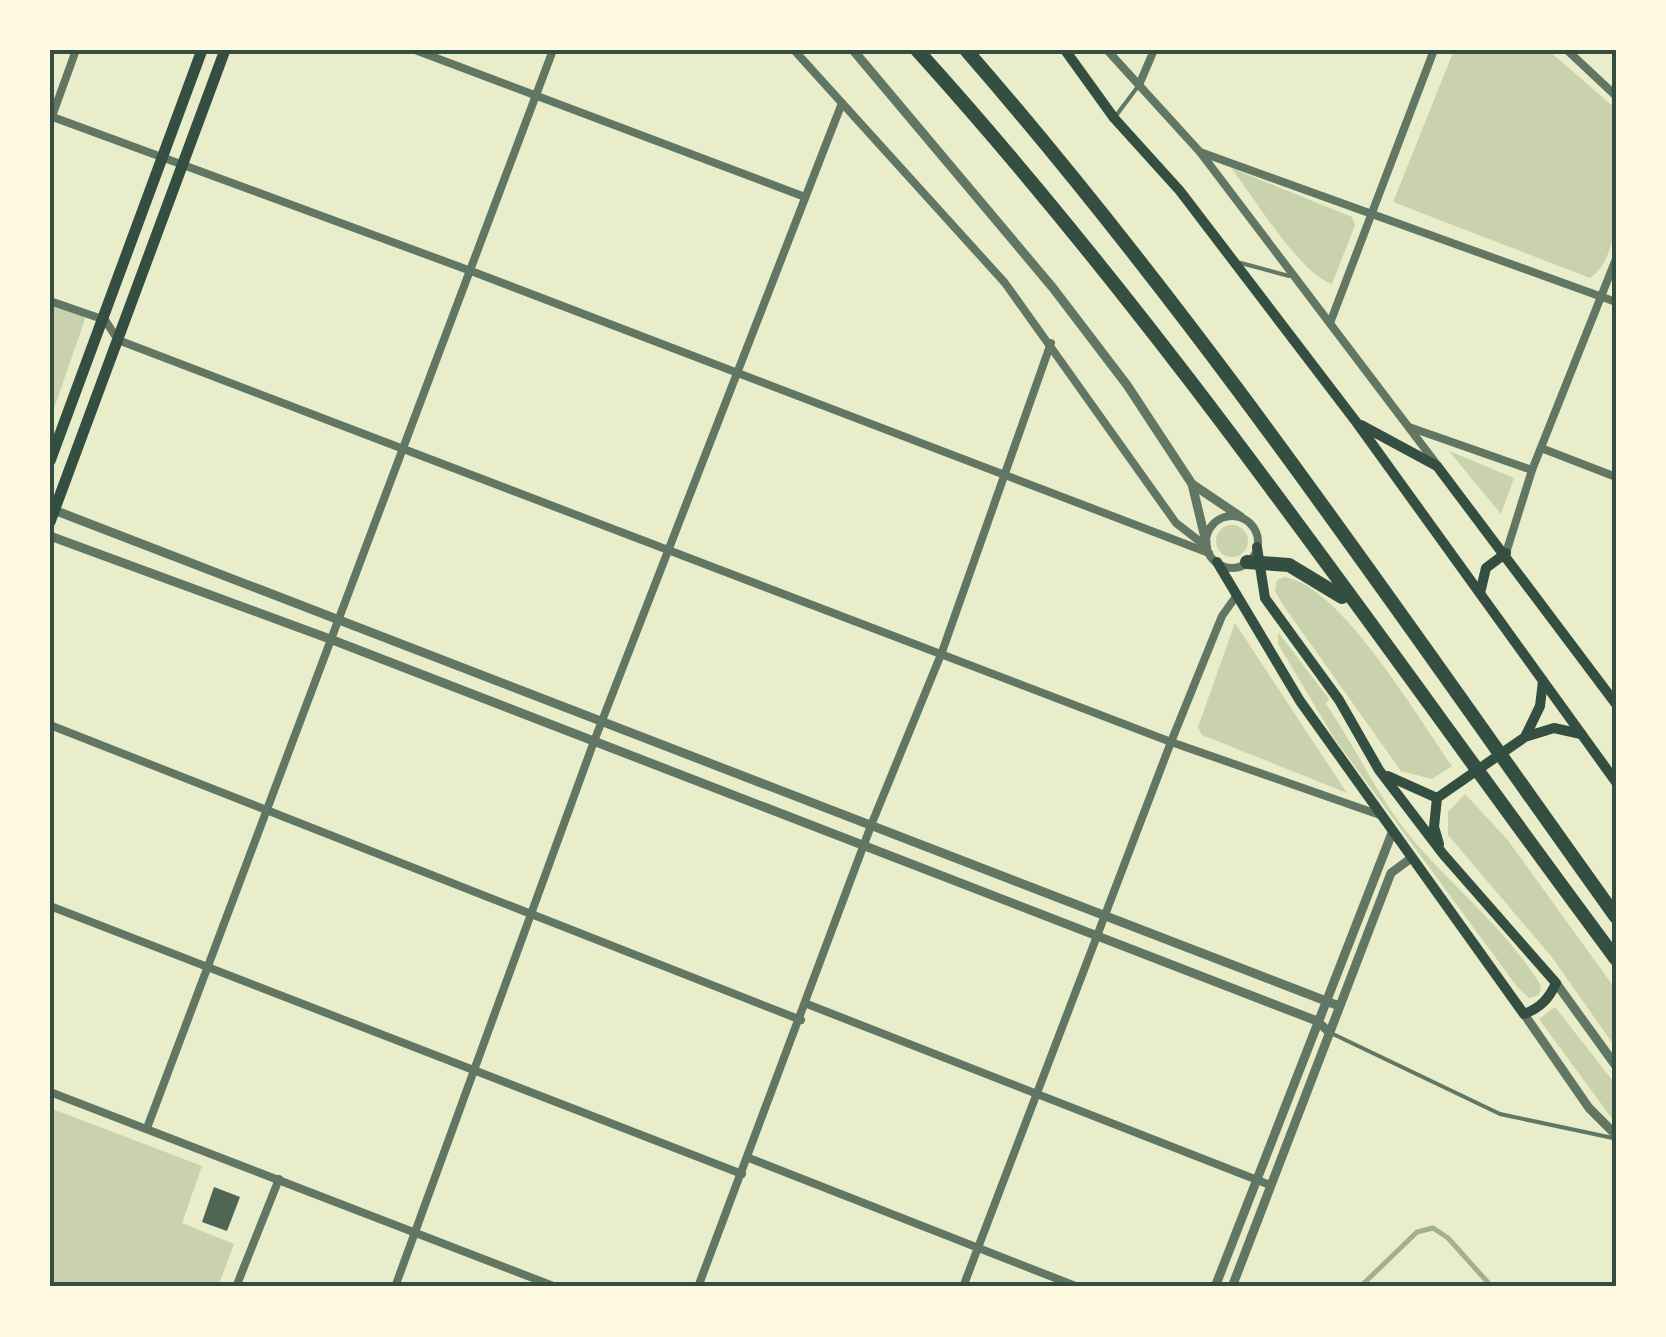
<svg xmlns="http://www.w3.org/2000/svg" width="1666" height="1337" viewBox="0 0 1666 1337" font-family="'Golos Text',sans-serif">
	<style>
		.green { fill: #cad2ad }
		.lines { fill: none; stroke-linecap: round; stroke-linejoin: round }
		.stream { stroke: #a3b18a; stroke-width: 5 }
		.building { fill: #4f6655 }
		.service { stroke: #617663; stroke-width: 4 }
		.minor { stroke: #617663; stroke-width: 8 }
		.tertiary { stroke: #617663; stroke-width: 9 }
		.secondary { stroke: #344e41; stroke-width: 10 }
		.primary { stroke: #344e41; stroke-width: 11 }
		.motorway { stroke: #344e41; stroke-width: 14 }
		.neatline { fill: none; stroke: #344e41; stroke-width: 4 }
	</style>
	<rect width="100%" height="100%" fill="#e9edc9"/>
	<g class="green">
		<path d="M1454,50h94l68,59c0,43 13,143 -26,169l-197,-76z"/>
		<path d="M1231,168l121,49 3,8 -23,59c-33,-11 -78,-87 -101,-116z"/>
		<path d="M50,301l32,10 3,8 -35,101z"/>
		<path d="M1449,451l65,27 -13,36z"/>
		<circle cx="1232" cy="541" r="16"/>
		<path d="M1284,577c57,8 135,143 168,189l-20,13 -31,-8 -118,-166 -8,-14 2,-11z"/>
		<path d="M1235,623l112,170 -145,-58 -4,-8z"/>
		<path d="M1278,632l51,67 -3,5c31,45 53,96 88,137 40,47 95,91 127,145l-2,9 -10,3 -11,-10 -184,-250 -56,-94z"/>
		<path d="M1465,794l42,45 109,151v58l-65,-92 -103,-121v-23z"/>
		<path d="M1555,1007l61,78v39l-77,-105z"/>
		<path d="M50,1108l152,58 -20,57 52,21 -16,43h-168z"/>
	</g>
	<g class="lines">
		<path class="stream" d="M1360,1287l57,-55 16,-4 15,10 44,49"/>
	</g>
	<path class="building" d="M214,1187l26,10 -13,34 -25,-9z"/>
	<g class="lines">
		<g class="service">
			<path d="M1115,117l24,-32"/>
			<path d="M1241,263l48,13"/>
			<path d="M1333,1034l167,80 113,24"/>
		</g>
		<g class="minor">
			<path d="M415,50l390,147"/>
			<path d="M794,50l211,233 171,240 31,24"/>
			<path d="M1107,50l93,102 235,310"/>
			<path d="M1567,50l49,46"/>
			<path d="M1139,85l15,-35"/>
			<path d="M50,116l421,155 738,282"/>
			<path d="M50,122l26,-72"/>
			<path d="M1200,152l416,150"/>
			<path d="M50,301l55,19 13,20 1053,402 209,73"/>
			<path d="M1330,323l104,-273"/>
			<path d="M1409,427l123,43"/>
			<path d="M1541,448l75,29"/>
			<circle cx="1232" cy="542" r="26"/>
			<path d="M1506,553l26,-83 84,-211"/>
			<path d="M50,725l751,295"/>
			<path d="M50,906l692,268"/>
			<path d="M807,1004l463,181"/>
			<path d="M50,1092l506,195"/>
			<path d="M147,1128l406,-1078"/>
			<path d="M749,1158l329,129"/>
			<path d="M236,1287l43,-108"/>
			<path d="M395,1287l198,-543 249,-641"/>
			<path d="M698,1287l174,-464 70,-171 109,-309"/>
			<path d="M963,1287l208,-545 51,-126 15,-21"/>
		</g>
		<g class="tertiary">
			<path d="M853,50l200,238 74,97 65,99 14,58"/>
			<path d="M1192,484l49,33"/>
			<path d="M50,512l4,-2 1285,496"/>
			<path d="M50,536l280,103 987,382 12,11"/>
			<path d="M1556,983l60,83"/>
			<path d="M1524,1014l65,94 27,27"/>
			<path d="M1215,1287l177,-454"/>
			<path d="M1232,1287l159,-414 19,-14"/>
		</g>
		<g class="secondary">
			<path d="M1065,50l49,68 66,73 177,232 259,359"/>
			<path d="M1361,425l76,41 179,238"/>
			<path d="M1217,562l83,139 224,313c16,-6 25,-15 32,-31l-113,-129 -64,-84 -40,-70 -74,-102 -8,-51"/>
			<path d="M1480,593l6,-25 20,-15"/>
			<path d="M1526,735l14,-29 3,-25"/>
			<path d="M1388,776l49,22"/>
			<path d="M1439,844l-5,-17 3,-29 88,-61 29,-9 27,6"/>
		</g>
		<g class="primary">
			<path d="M50,461l152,-411"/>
			<path d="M50,522l175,-472"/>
		</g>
		<g class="motorway">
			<path d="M917,50c256,283 471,603 699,909"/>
			<path d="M966,50c237,272 440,574 650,867"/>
			<path d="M1247,562l42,3 53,32"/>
		</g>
	</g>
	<rect width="1666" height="1337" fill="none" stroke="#fefae0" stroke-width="105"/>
	<rect x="52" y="52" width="1562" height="1232" class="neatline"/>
</svg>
